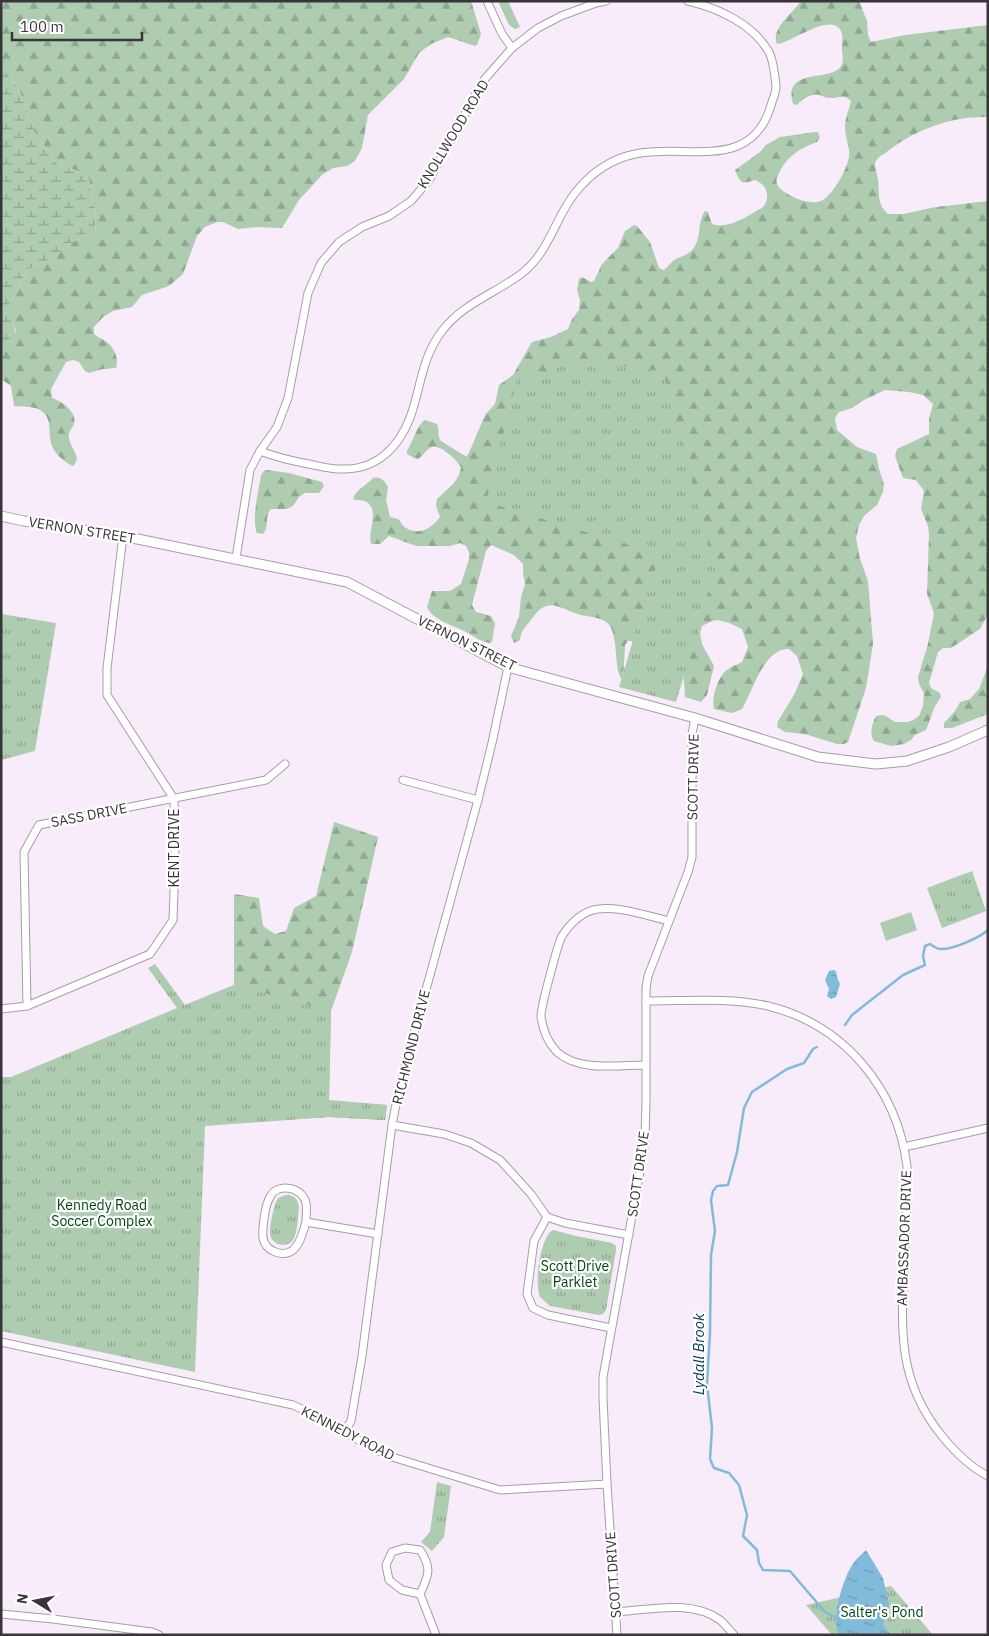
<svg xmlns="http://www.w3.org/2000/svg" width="989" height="1636" viewBox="0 0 989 1636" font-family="'IBM Plex Sans',sans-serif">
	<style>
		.green { fill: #aeccb0 }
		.forest { fill: url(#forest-firs) }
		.wetland { fill: url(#wetland-marsh) }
		.park { fill: url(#park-tufts) }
		.water { fill: url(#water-ripples) }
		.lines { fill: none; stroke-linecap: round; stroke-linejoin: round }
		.stream { stroke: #81bbda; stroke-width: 2.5 }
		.minor-casing { stroke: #a89caa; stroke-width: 9 }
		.tertiary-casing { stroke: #a89caa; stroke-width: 11 }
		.minor { stroke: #fff; stroke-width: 7 }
		.tertiary { stroke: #fff; stroke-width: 9 }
		.labels { text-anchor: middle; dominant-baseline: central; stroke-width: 4.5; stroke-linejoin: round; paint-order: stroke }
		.street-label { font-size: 14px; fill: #39343a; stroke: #fff }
		.park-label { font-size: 14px; fill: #004612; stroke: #fff }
		.water-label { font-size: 15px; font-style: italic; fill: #083b50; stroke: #fff }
	</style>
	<defs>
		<pattern id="forest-firs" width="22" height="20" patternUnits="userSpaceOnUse" patternTransform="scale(1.25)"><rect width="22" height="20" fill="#aeccb0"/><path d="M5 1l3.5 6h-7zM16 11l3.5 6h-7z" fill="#8fa690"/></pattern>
		<pattern id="wetland-marsh" width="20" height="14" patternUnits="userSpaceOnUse" patternTransform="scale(1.25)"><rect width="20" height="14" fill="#aeccb0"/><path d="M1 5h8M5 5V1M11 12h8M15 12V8" fill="none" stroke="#8fa690"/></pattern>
		<pattern id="park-tufts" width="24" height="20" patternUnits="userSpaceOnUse" patternTransform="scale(1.25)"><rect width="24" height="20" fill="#aeccb0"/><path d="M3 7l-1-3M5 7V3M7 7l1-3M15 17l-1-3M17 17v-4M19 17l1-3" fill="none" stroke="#8fa690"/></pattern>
		<pattern id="water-ripples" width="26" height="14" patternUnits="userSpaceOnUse" patternTransform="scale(1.25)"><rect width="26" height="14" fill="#81bbda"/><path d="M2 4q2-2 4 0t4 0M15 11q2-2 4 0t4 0" fill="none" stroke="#6b99b2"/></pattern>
	</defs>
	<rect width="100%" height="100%" fill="#f8ebfa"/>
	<path class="green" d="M911,912l6,18 -31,11 -6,-18z"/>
	<g class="forest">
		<path d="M1,1h470l10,33 -4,11 -2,1 -27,-9 -17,7 -12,9 -15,26 -36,36 -6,33 -7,13 -8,5 -14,2 -11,7 -23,25 -17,28 -25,-1 -19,2 -15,-7h-6l-12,5 -8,9 -14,38 -14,12 -27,9 -10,12 -19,4 -10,6 -9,10v7c4,4 10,5 14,9 7,6 11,17 8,25l-13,1 -14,4 -4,-2 -6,-9 -6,-2 -7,2 -15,27 1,9c10,3 28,16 21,28 -2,4 -5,6 -4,11 0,11 14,19 4,29 -8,-4 -16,-10 -20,-18 -7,-13 2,-32 -15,-39 -7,-3 -16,-2 -24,-3l-3,-20 -10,-7v-32l11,-8 4,-8 -7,-18 1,-10 17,-33 23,-11 30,-22 16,-5 -2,-25 -5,-28 -11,-8 -20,-6 -23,-32 -16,-44 -18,-23z"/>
		<path d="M801,1h58l8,20 1,14 3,7 34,-7 83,-10v92c-36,-1 -71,12 -99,33 -6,5 -11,6 -14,13 0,6 2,11 3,17 2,13 -2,23 10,34h15l33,-7 52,-6v413l-8,15 -29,19h-8l-5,4 -9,31 2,5 9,5 1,4 -6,9 -9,24 -11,5 -4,5 -7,4 -13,2 -17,-5c-5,-8 -2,-17 2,-25l6,-1 4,1 9,6h13l5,-2 6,-4 4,-10 1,-13 -5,-9 -1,-7 10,-33 6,-31 -7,-19 2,-60 -1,-8 -7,-17 3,-18 -8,-11 -13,-2 -8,-22 2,-7 32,-15v-15l4,-15 -10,-9 -14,-3 -24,-2 -23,11 -10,7 -13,4 -4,6 2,12 20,17 19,7 3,15 5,15 -1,8 -6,13 -13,11 -5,9 -3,13 4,21 8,22 5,63 -7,44 -18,54 -4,2h-7l-32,-10 -20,-2 -8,-5 1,-6 16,-26 9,-21 -6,-18 -8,-7c-25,-2 -37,44 -47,60l-10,4 -18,-4c-3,-11 4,-33 14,-40 4,-3 9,-4 14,-7l6,-15 -6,-18 -13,-6 -11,-3 -6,1 -10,5 -2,7 2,11 12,22 -7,29 -6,7 -16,-5 -2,-33 -52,-23h-3l-3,4 -2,36c-10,-11 -4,-40 -13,-55 -6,-9 -20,-9 -29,-11 -22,-6 -33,-21 -50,5 -6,8 -10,10 -11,20l-6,3 -3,-7 8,-19 2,-20 4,-13 -2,-11v-9l-9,-9 -23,-10 -5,6 -14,54 4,7 15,4 4,7 -3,19 -3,1c-10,-2 -17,-8 -25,-12 -12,-6 -31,-11 -37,-24l5,-16h18l11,-7 8,-25v-7l-3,-6 -6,-3 -10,3h-34l-27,-10 -9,8h-9c-4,-13 10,-35 -6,-43 -4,-1 -8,0 -12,-2 3,-10 13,-13 20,-21 7,-2 12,3 15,9l-2,13 4,17c3,1 5,1 8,2 3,2 4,7 8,9 14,8 26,0 34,-11l-4,-11 1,-7 16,-15 5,-7 3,-9c-3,-8 -23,-26 -31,-20 -4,2 -7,8 -12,11l-4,-1 -7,-4v-3c5,-7 11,-28 18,-31l12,4c3,6 0,13 4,17l24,15 3,-1 17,-40 10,-11 4,-19 14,-10 19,-33 19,-5 17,-8 4,-10 7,-9 1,-10 -3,-10 2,-11 3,-2 9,5 3,-1 8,-17 16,-16 7,-17 9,-6 3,1 13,16 9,26 5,2c3,-3 6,-6 9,-9 6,-5 15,-5 20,-12 9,-11 4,-27 12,-38l3,1 4,12c17,6 37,-9 51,-17 8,-9 4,-23 -8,-27 -14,4 -14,4 -20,-10l25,-18 6,-7 14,-8 35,-5h3l2,5 -3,5c-16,6 -27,12 -36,27 -2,5 -6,9 -4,15 5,11 33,22 44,17 10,-4 23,-27 26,-37 6,-14 -2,-23 -2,-37 0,-9 4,-17 6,-26 -7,-8 -14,-2 -22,-3 -6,0 -9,-5 -16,-3 -7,1 -11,6 -17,10l-3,-1c-11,-39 42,-20 49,-40 2,-4 0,-10 0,-15 0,-5 1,-11 0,-15 -7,-26 -52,10 -65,10 -7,-15 17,-32 24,-43z"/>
		<path d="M267,470l22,3 33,9 2,4 -5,7h-14l-6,4 -6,9 -6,3h-16c-7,7 -1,17 -8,25l-6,-1c-6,-14 2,-43 4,-58l3,-4z"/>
		<path d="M988,666v48l-36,14h-8v-5l11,-12 5,-9 10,-3 9,-10z"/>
		<path d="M334,822l44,15 -26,115 -21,59 -2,89 58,5 -2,15 -56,-3 -124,8 -75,-97 104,-43v-91l25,4 4,28 12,8 11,-3 8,-23 22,-12z"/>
	</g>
	<path class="wetland" d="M1,66l18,23 16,44 23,32 20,6 11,8 5,28 2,25 -4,4 -12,1 -30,22 -23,11 -17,33 -1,10 5,13 1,8 -3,5 -11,8z"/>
	<g class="park">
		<path d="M498,1h10l12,26 -5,2 -6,-4z"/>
		<path d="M567,358l96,13 53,200 -40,131 -57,-15 40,-133 -173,-52 33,-130 25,6 11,-12 13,-5z"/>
		<path d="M1,614l55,9 -21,128 -34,9z"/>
		<path d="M972,871l14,40 -44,17 -15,-40z"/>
		<path d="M155,964l30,41 49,-20 97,26 -2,90 58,4 -2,15 -56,-3 -124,9 -10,246 -194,-41v-254h10l166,-69 -29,-40z"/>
		<path d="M286,1195c8,0 12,4 13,12 -1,9 -1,22 -5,31 -5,12 -25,7 -24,-6 0,-9 3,-21 6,-30l2,-4z"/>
		<path d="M553,1230l23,6 36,7 4,3v4l-10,60 -3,4 -4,1 -49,-9 -10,-9c-6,-13 0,-60 13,-67z"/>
		<path d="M437,1482l14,4 -7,51 -12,14 -11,-9 9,-10z"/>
		<path d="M891,1586l42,49h-101l-26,-30z"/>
	</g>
	<g class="water">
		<path d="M833,970l3,1 1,6 3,7 -4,13 -5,2 -4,-3 2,-7 -4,-9 4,-9z"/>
		<path d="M866,1550l17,28 6,26 -6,21 8,10h-52c-9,-16 5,-61 16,-74 3,-4 8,-8 11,-11z"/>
	</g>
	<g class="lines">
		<g class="stream">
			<path d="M845,1025l7,-10 51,-40 22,-10 -2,-9 2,-10 5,-2c3,2 7,5 10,5 12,1 39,-11 48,-19"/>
			<path d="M817,1047l-4,2 -9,14 -17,6 -35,23 -8,16 -7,44 -9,33 -11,1 -4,5 -2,9 4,31 -4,24 -1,78 -3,51 5,44 -2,31 4,9 15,5 10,12 8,30 -4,21 14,14 2,13 4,7 27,1 35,41 13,7"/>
		</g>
		<defs>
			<g id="minor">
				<path d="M487,1l15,33 10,14"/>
				<path d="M260,451c16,6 32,10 49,13 10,2 20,5 30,5 37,2 60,-21 72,-54 10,-29 11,-58 31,-84 20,-27 54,-38 79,-57 28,-21 34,-56 54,-81 15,-19 36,-34 60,-39 52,-11 118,20 137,-52 2,-5 4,-11 4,-16 -1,-10 -3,-26 -7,-34 -16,-28 -51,-44 -81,-51"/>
				<path d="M236,558l14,-88 10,-19 17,-24 11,-29 20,-105 13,-30 18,-21 23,-15 27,-11 22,-15 18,-21 54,-99 29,-33 26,-20 23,-12 35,-13 10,-2"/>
				<path d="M403,780l75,20"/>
				<path d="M646,1001c40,0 84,-4 122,5 77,19 129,83 139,160 1,34 -1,67 -3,100 -3,66 -6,116 38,170 13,16 28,31 46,40"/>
				<path d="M27,1006l-3,-154 15,-27 227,-45 19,-16"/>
				<path d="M1,1009l26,-3 123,-52 23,-34 2,-58 -1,-63 -67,-104v-27l16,-132"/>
				<path d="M646,1065c-28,0 -67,7 -89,-13 -9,-9 -14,-22 -16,-35 -1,-7 17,-74 21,-81 6,-10 17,-21 28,-25 22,-8 57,5 79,10"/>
				<path d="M392,1125l52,9 27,9 29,17 31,34 16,23 18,6 64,12"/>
				<path d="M904,1147l84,-19"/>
				<path d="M547,1217l-13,24 -7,53 6,14 15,7 63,13"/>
				<path d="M306,1222c-3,9 -5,21 -13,28 -10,8 -28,1 -30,-12 -1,-9 2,-33 7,-41 7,-15 33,-10 36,6 1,6 0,13 0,19l72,12"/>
				<path d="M1,1342l292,63 28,13 49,29 22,10 108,33 107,-6"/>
				<path d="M344,1432l7,-11 11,-65 30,-231 7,-37 79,-288 14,-57 16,-76"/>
				<path d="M420,1594l-18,-4 -13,-10 -3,-15 6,-13 13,-4 15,2c12,18 9,25 0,44l16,41"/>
				<path d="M615,1612c33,-2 76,-13 105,8 5,4 9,10 14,15"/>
				<path d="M1,1614l52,5 99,13 7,3"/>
				<path d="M617,1635l-10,-151 -4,-86v-21l38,-211 4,-27 1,-37v-114l2,-12 40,-104 4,-15v-123l3,-16"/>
			</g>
			<path id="tertiary" d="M1,516l23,5 99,15 224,46 161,85 187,51 123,39 58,7 31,-3 42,-14 39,-17"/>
		</defs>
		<use href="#minor" class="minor-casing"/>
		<use href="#tertiary" class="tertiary-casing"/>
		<use href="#minor" class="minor"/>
		<use href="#tertiary" class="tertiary"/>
	</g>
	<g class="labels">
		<g class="street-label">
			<text transform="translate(453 134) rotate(-59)">KNOLLWOOD ROAD</text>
			<text transform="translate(82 530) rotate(9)">VERNON STREET</text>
			<text transform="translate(467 643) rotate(26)">VERNON STREET</text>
			<text transform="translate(693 777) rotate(-89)">SCOTT DRIVE</text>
			<text transform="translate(89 815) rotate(-11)">SASS DRIVE</text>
			<text transform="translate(174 848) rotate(-90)">KENT DRIVE</text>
			<text transform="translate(411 1047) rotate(-76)">RICHMOND DRIVE</text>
			<text transform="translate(638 1174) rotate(-82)">SCOTT DRIVE</text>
			<text transform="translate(904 1238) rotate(-88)">AMBASSADOR DRIVE</text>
			<text transform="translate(348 1433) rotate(27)">KENNEDY ROAD</text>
			<text transform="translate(613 1575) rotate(-94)">SCOTT DRIVE</text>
		</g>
		<g class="park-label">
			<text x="102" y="1205">Kennedy Road<tspan x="102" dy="16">Soccer Complex</tspan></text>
			<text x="575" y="1266">Scott Drive<tspan x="575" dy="16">Parklet</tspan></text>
			<text x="882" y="1612">Salter's Pond</text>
		</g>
		<g class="water-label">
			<text transform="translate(698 1354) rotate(-90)">Lydall Brook</text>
		</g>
	</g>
	<rect width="989" height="1636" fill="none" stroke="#39343a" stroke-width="5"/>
	<g transform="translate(35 1601) rotate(280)" stroke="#ffffff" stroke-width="4" paint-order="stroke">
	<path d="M0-4L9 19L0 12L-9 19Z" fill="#39343a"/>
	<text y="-8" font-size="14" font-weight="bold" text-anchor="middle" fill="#39343a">N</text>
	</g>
	<path d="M12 32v8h130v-8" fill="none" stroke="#39343a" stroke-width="2.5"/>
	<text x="20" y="32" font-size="15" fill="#39343a" stroke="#ffffff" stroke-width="4" paint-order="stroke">100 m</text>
</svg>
